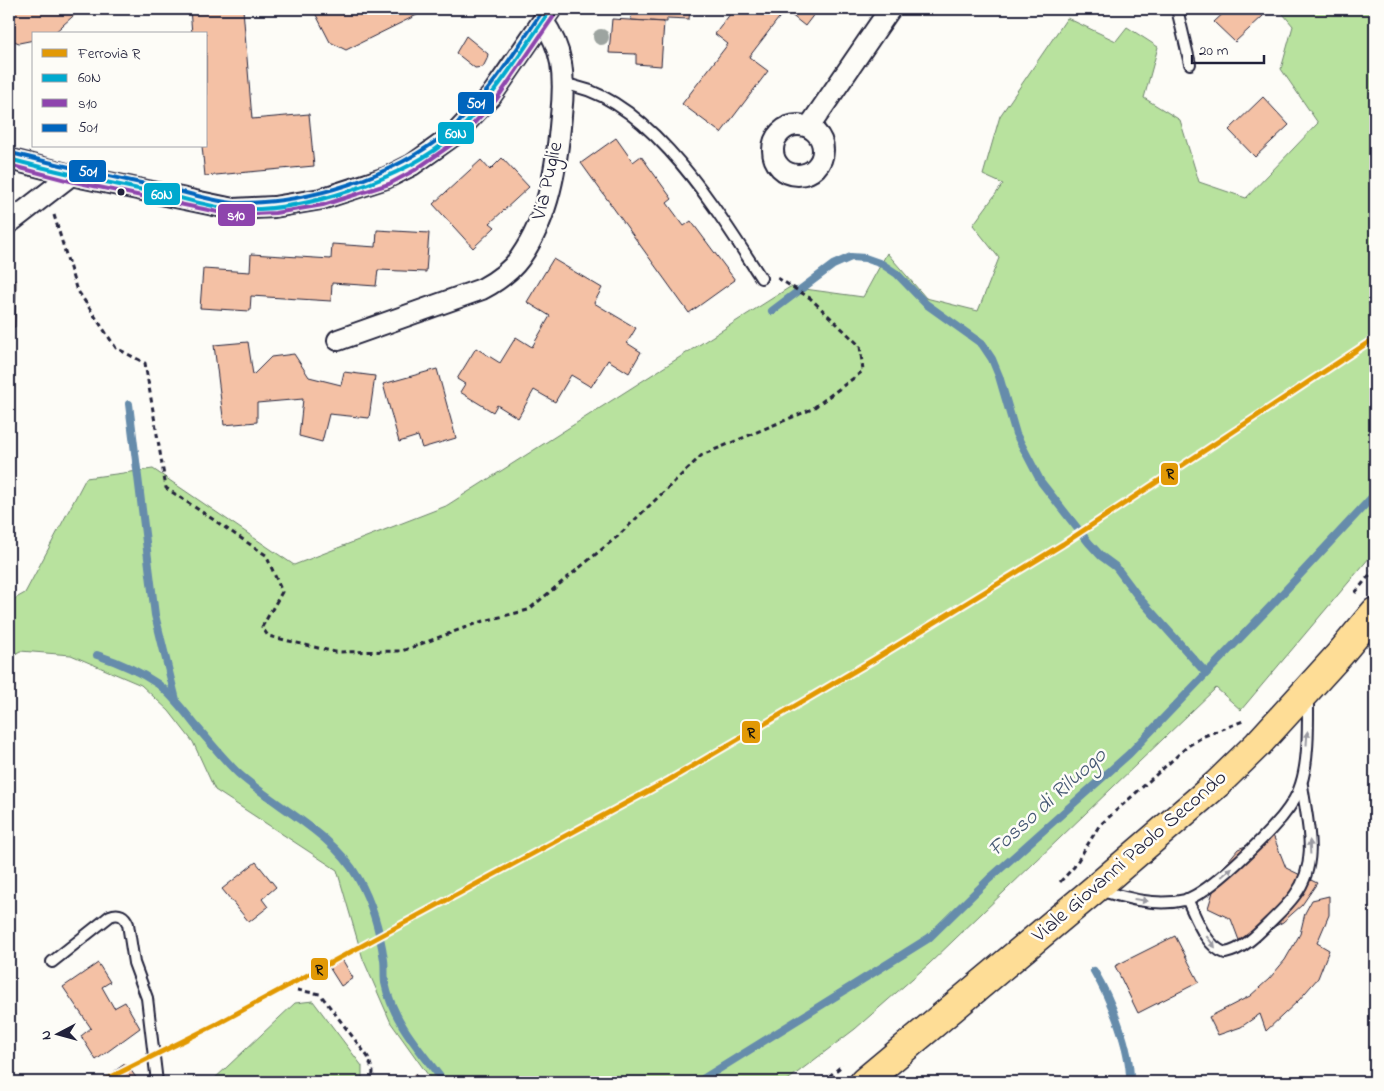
<svg xmlns="http://www.w3.org/2000/svg" width="1384" height="1091" viewBox="0 0 1384 1091" font-family="'Indie Flower',sans-serif">
	<style>
		.green { fill: #b8e29e; stroke: #6d826c }
		.lines { fill: none; stroke-linecap: round; stroke-linejoin: round }
		.stream { stroke: #668cab; stroke-width: 8 }
		.building { fill: #f4c1a5; stroke: #22223b }
		.lane-casing { stroke: #22223b; stroke-width: 14 }
		.street-casing { stroke: #22223b; stroke-width: 24 }
		.primary-casing { stroke: #22223b; stroke-width: 31 }
		.path { stroke: #22223b; stroke-width: 3; stroke-dasharray: 5 4; stroke-linecap: butt }
		.lane { stroke: #fdfcf7; stroke-width: 10 }
		.street { stroke: #fdfcf7; stroke-width: 20 }
		.primary { stroke: #fedd96; stroke-width: 28 }
		.bus-1-casing { stroke: #fdfcf7; stroke-width: 8 }
		.bus-2-casing { stroke: #fdfcf7; stroke-width: 8 }
		.bus-3-casing { stroke: #fdfcf7; stroke-width: 8 }
		.bus-1 { stroke: #00a9ce; stroke-width: 4 }
		.bus-2 { stroke: #8e44ad; stroke-width: 4 }
		.bus-3 { stroke: #0065bd; stroke-width: 4 }
		.rail-1-casing { stroke: #fdfcf7; stroke-width: 9 }
		.rail-1 { stroke: #e29906; stroke-width: 5 }
		.tree { fill: #9da4a0 }
		.oneway { fill: #9a9aa2 }
		.bus-dot { fill: #22223b; stroke: #fdfcf7; stroke-width: 2 }
		.labels { text-anchor: middle; dominant-baseline: central; stroke-width: 5; stroke-linejoin: round; paint-order: stroke }
		.street-label { font-size: 21px; fill: #22223b; stroke: #fdfcf7 }
		.water-label { font-size: 22px; font-style: italic; fill: #445773; stroke: #fdfcf7 }
		.line-badge { stroke: #fdfcf7; stroke-width: 2 }
		.badge-label { font-size: 14px; text-anchor: middle; font-weight: bold; fill: #fff }
		.pale-badge-label { font-size: 14px; text-anchor: middle; font-weight: bold; fill: #111 }
	</style>
	<rect width="100%" height="100%" fill="#fdfcf7"/>
	<filter id="ink" filterUnits="userSpaceOnUse"><feTurbulence type="fractalNoise" baseFrequency=".02" numOctaves="2"/><feDisplacementMap in="SourceGraphic" scale="10" xChannelSelector="R" yChannelSelector="G"/><feConvolveMatrix kernelMatrix="1 2 1 2 8 2 1 2 1" color-interpolation-filters="sRGB"/></filter>
	<g filter="url(#ink)">
		<g class="green">
			<path d="M1279,9h96v542l-134,159 -25,-22 -287,276 -74,65 -70,53h-352l-42,-59 -28,-64 -26,-89 -122,-80 -22,-48 -24,-31 -28,-26 -70,-30 -51,-4 -11,7v-56l16,-9 61,-115 67,-9 141,96 152,-59 344,-219 73,10 24,-44 39,45 52,13 21,-53 -26,-33 30,-41 -20,-9 17,-59 67,-98 49,23 11,-14 31,20 -14,51 36,22 19,62 47,16 72,-75 -37,-54 12,-43z"/>
			<path d="M313,1001l49,65v16h-151l84,-79z"/>
		</g>
		<g class="lines">
			<g class="stream">
				<path d="M772,311l61,-46 18,-8 14,1 17,6 15,10 29,30 56,40 10,15 7,17 17,58 25,48 48,61 12,13 15,11 24,32 66,74"/>
				<path d="M129,404l26,211 21,85"/>
				<path d="M97,655c21,7 42,16 61,29 15,12 26,27 38,42 14,16 28,34 43,48 37,33 94,59 119,104 14,25 22,53 26,82 1,7 0,15 1,23 8,39 36,68 59,99"/>
				<path d="M1094,971c17,29 37,78 36,111"/>
				<path d="M922,1080v2"/>
				<path d="M698,1082l231,-144 60,-59 140,-125 139,-145 107,-115"/>
			</g>
		</g>
		<g class="building">
			<path d="M9,9h72l-28,25h-19v6l-15,3 -10,-4z"/>
			<path d="M190,9h53l9,110 57,-5 5,52 -109,10 -3,-30h4v-112h-14z"/>
			<path d="M313,9h116l-83,41 -16,-8z"/>
			<path d="M632,9h58l-1,10 -22,-1v4l-36,-2z"/>
			<path d="M734,9h84l-13,17 -20,-16 -36,47 19,14 -47,62 -39,-29 46,-60 -13,-10z"/>
			<path d="M1228,9h28l7,7 -28,26 -21,-20z"/>
			<path d="M612,19l52,3 -3,44 -25,-2v-10l-27,-1z"/>
			<path d="M466,36l22,18 -1,5 -4,8 -8,1 -19,-15z"/>
			<path d="M1263,97l26,28 -34,32 -26,-27z"/>
			<path d="M616,138l17,24 8,-6 31,43 -5,4 17,23 7,-5 44,59 -46,33 -108,-150z"/>
			<path d="M502,158l27,29 -39,36 5,4 -22,21 -40,-44 48,-44 9,10z"/>
			<path d="M377,230l52,3 -3,39 -48,-2 -2,16 -44,-3 -1,18 -80,-5 -1,15 -50,-3 3,-39 47,3 1,-18 80,5 1,-15 44,3z"/>
			<path d="M553,259l49,29 -8,15 42,25 -9,15 14,9 -12,21 -21,-13 -17,27 -20,-12 -16,27 -21,-12 -16,28 -21,-13 -4,7 -33,-20 5,-8 -8,-5 19,-31 24,15 16,-26 16,10 18,-31 -23,-14z"/>
			<path d="M9,280l7,1 -1,46h-6z"/>
			<path d="M248,342l5,33 18,-18 23,-3 15,23 32,8 3,-13 31,4 -6,42 -40,-4 -7,28 -23,-6 4,-37 -46,4v19l-33,3 -10,-80z"/>
			<path d="M437,369l19,69 -34,10 -4,-12 -19,6 -16,-58z"/>
			<path d="M1273,835l13,33 31,15 -15,22 -19,17 -28,15 -15,6 -9,-24 -23,-11 11,-36 19,-23z"/>
			<path d="M256,862l20,25 -14,12 6,8 -19,15 -27,-33z"/>
			<path d="M1329,896v19l-12,28 12,7 -11,28 -19,22 -33,31 -6,-17 -19,13 -23,8 -9,-18 41,-21 19,-17 16,-19 15,-26 5,-21 7,-13z"/>
			<path d="M1175,936l24,46 -61,31 -23,-47z"/>
			<path d="M342,959l11,19 -12,8 -12,-19z"/>
			<path d="M98,963l12,19 -8,5 12,21 11,-6 15,26 -44,32 -15,-24 10,-8 -28,-41z"/>
			<path d="M126,1063l13,19h-34l-2,-3z"/>
			<path d="M415,1074l6,8h-17z"/>
		</g>
		<g class="lines">
			<defs>
				<g id="lane">
					<path d="M1177,9l13,55"/>
					<path d="M563,84c85,10 154,127 198,194"/>
					<path d="M1099,890c27,8 57,17 86,10 25,-7 79,-62 97,-83 8,-10 16,-22 19,-33 8,-24 7,-62 7,-88"/>
					<path d="M1187,899c9,18 18,47 38,54 17,-3 32,-18 44,-30 9,-9 18,-17 26,-28 25,-33 12,-73 7,-110"/>
					<path d="M52,962l58,-46c9,-4 15,0 18,8l6,39 13,35 10,84"/>
				</g>
				<g id="street">
					<circle cx="798" cy="150" r="25"/>
					<path d="M809,127l81,-118"/>
					<path d="M9,159l62,16 162,34 41,-2 47,-8 65,-21 26,-13 42,-30 37,-39 60,-87"/>
					<path d="M9,223l62,-48"/>
					<path d="M338,340l144,-51c15,-8 28,-17 38,-31 29,-41 37,-93 41,-142 2,-18 3,-35 0,-53 -3,-16 -9,-29 -18,-42"/>
				</g>
				<path id="primary" d="M864,1082l231,-193 122,-105 41,-40 82,-90 35,-42"/>
			</defs>
			<use href="#lane" class="lane-casing"/>
			<use href="#street" class="street-casing"/>
			<use href="#primary" class="primary-casing"/>
			<g class="path">
				<path d="M54,215l22,73 40,60 29,15 21,125 100,67 16,37 -20,35 6,9 67,16 67,-1 78,-29 48,-12 90,-74 84,-81 110,-46 51,-38 -3,-25 -50,-48 -34,-21"/>
				<path d="M1355,593l20,-25"/>
				<path d="M1060,882l14,-15 25,-41 89,-80 16,-10 39,-15"/>
				<path d="M297,990l23,4 48,63 5,15 -1,10"/>
				<path d="M822,1082l21,-17"/>
			</g>
			<use href="#lane" class="lane"/>
			<use href="#street" class="street"/>
			<use href="#primary" class="primary"/>
			<defs>
				<path id="bus-1" d="M9,159c52,14 105,25 158,36 20,4 47,13 67,14 68,4 170,-29 221,-75 39,-35 66,-82 96,-125"/>
				<path id="bus-2" d="M9,165l61,16 162,34 43,-2 48,-8 66,-21 26,-14 43,-30 38,-40 60,-87"/>
				<path id="bus-3" d="M11,153c52,13 105,25 158,36 19,4 48,13 66,14 73,1 158,-26 214,-72 38,-32 67,-82 95,-122"/>
			</defs>
			<use href="#bus-1" class="bus-1-casing"/>
			<use href="#bus-2" class="bus-2-casing"/>
			<use href="#bus-3" class="bus-3-casing"/>
			<use href="#bus-1" class="bus-1"/>
			<use href="#bus-2" class="bus-2"/>
			<use href="#bus-3" class="bus-3"/>
			<defs>
				<path id="rail-1" d="M101,1082l116,-58 452,-244 206,-121 188,-115 312,-206"/>
			</defs>
			<use href="#rail-1" class="rail-1-casing"/>
			<use href="#rail-1" class="rail-1"/>
		</g>
		<circle class="tree" cx="601" cy="37" r="8"/>
		<defs><path id="oneway-solid" d="M-6-.8H1V-3.2L6.5 0L1 3.2V.8H-6Z" transform="scale(1.25)"/></defs>
		<g class="oneway">
			<use href="#oneway-solid" transform="translate(1307 738) rotate(-86)"/>
			<use href="#oneway-solid" transform="translate(1310 847) rotate(-93)"/>
			<use href="#oneway-solid" transform="translate(1227 872) rotate(-41)"/>
			<use href="#oneway-solid" transform="translate(1141 900) rotate(8)"/>
			<use href="#oneway-solid" transform="translate(1211 942) rotate(52)"/>
		</g>
	</g>
	<circle class="bus-dot" cx="121" cy="192" r="4.5"/>
	<g class="labels">
		<g class="street-label">
			<text transform="translate(548 181) rotate(-77)">Via Puglie</text>
			<text transform="translate(1130 857) rotate(-41)">Viale Giovanni Paolo Secondo</text>
		</g>
		<g class="water-label">
			<text transform="translate(1048 803) rotate(-42)">Fosso di Riluogo</text>
		</g>
	</g>
	<g class="line-badge">
		<rect x="457" y="91" width="38" height="24" rx="5" fill="#0065bd"/>
		<rect x="437" y="121" width="38" height="24" rx="5" fill="#00a9ce"/>
		<rect x="68" y="159" width="39" height="24" rx="5" fill="#0065bd"/>
		<rect x="143" y="182" width="38" height="24" rx="5" fill="#00a9ce"/>
		<rect x="217" y="203" width="39" height="24" rx="5" fill="#8e44ad"/>
		<rect x="1160" y="462" width="19" height="24" rx="5" fill="#e29906"/>
		<rect x="741" y="720" width="20" height="24" rx="5" fill="#e29906"/>
		<rect x="310" y="957" width="19" height="24" rx="5" fill="#e29906"/>
	</g>
	<g class="badge-label">
		<text x="476" y="108">501</text>
		<text x="456" y="138">60N</text>
		<text x="88" y="176">501</text>
		<text x="162" y="199">60N</text>
		<text x="236" y="220">s10</text>
	</g>
	<g class="pale-badge-label">
		<text x="1170" y="478">R</text>
		<text x="751" y="737">R</text>
		<text x="319" y="974">R</text>
	</g>
	<rect width="1384" height="1091" fill="none" stroke="#fdfcf7" stroke-width="30"/>
	<rect x="15" y="15" width="1354" height="1061" fill="none" stroke="#22223b" stroke-width="2" filter="url(#ink)"/>
	<rect x="32" y="32" width="175" height="115" fill="#fdfcf7" stroke="#a5a5ac"/>
	<rect x="42" y="49" width="25" height="8" fill="#e29906" stroke="#a5a5ac"/>
	<text x="78" y="58" font-size="15" fill="#22223b">Ferrovia R</text>
	<rect x="42" y="74" width="25" height="8" fill="#00a9ce" stroke="#a5a5ac"/>
	<text x="78" y="82" font-size="15" fill="#22223b">60N</text>
	<rect x="42" y="99" width="25" height="8" fill="#8e44ad" stroke="#a5a5ac"/>
	<text x="78" y="108" font-size="15" fill="#22223b">s10</text>
	<rect x="42" y="124" width="25" height="8" fill="#0065bd" stroke="#a5a5ac"/>
	<text x="78" y="132" font-size="15" fill="#22223b">501</text>
	<g transform="translate(58 1034) rotate(264)" stroke="#fdfcf7" stroke-width="4" paint-order="stroke">
	<path d="M0-4L9 19L0 12L-9 19Z" fill="#22223b"/>
	<text y="-8" font-size="14" font-weight="bold" text-anchor="middle" fill="#22223b">N</text>
	</g>
	<path d="M1192 55v8h72v-8" fill="none" stroke="#22223b" stroke-width="2.5"/>
	<text x="1199" y="55" font-size="15" fill="#22223b" stroke="#fdfcf7" stroke-width="4" paint-order="stroke">20 m</text>
</svg>
